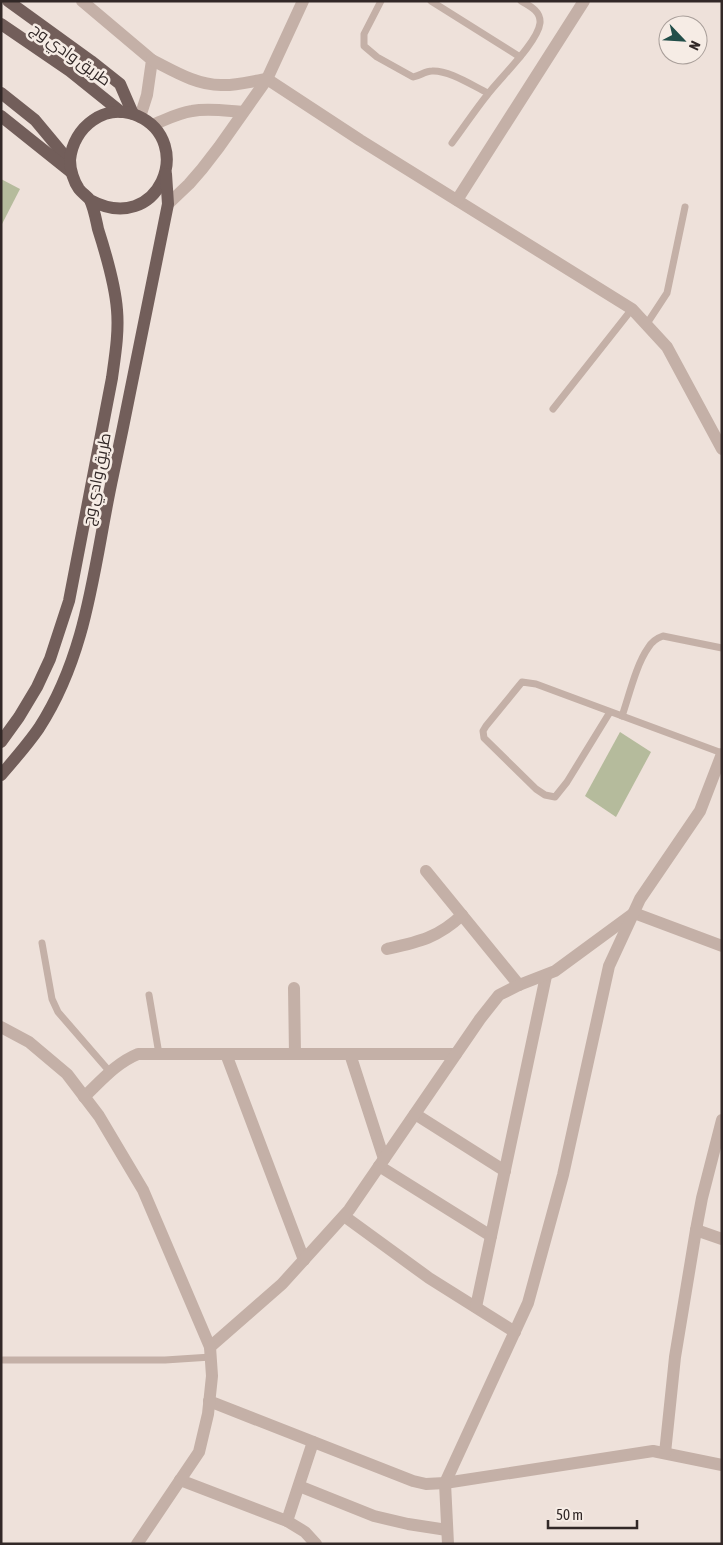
<svg xmlns="http://www.w3.org/2000/svg" width="723" height="1545" viewBox="0 0 723 1545" font-family="'Asap Condensed',Cairo,sans-serif">
	<style>
		.green { fill: #b5bb9c }
		.lines { fill: none; stroke-linecap: round; stroke-linejoin: round }
		.service { stroke: #c4b0a7; stroke-width: 7 }
		.minor { stroke: #c4b0a7; stroke-width: 12 }
		.tertiary { stroke: #c4b0a7; stroke-width: 12 }
		.primary { stroke: #725e5a; stroke-width: 12 }
		.labels { text-anchor: middle; dominant-baseline: central; stroke-width: 5; stroke-linejoin: round; paint-order: stroke }
		.street-label { font-size: 16px; fill: #322827; stroke: #f6ece5 }
	</style>
	<rect width="100%" height="100%" fill="#eee1da"/>
	<g class="green">
		<path d="M1,179l19,10 -19,37z"/>
		<path d="M620,732l31,20 -35,65 -31,-21z"/>
	</g>
	<g class="lines">
		<g class="service">
			<path d="M381,1l-17,33v12l13,11 36,20c7,-1 12,-6 19,-6 17,-1 41,15 56,22"/>
			<path d="M431,1l89,56"/>
			<path d="M452,143c12,-16 23,-33 36,-49 12,-16 50,-52 52,-71 1,-12 -10,-17 -19,-22"/>
			<path d="M646,325l21,-32 18,-86"/>
			<path d="M553,409l79,-100"/>
			<path d="M610,712l-43,70 -12,15 -10,-2 -9,-6 -52,-51 -1,-7 3,-5 36,-44 14,2 186,69"/>
			<path d="M622,716c7,-20 14,-51 26,-68 4,-7 9,-10 15,-12l59,12"/>
			<path d="M42,943l10,56 6,13 52,60"/>
			<path d="M149,995l10,59"/>
			<path d="M3,1360h162l46,-3"/>
		</g>
		<g class="minor">
			<path d="M82,1l70,59 -5,35 -7,22"/>
			<path d="M152,60c22,11 44,25 69,25 15,1 31,-4 46,-6l93,61 272,169 35,38 55,102"/>
			<path d="M152,125c13,-5 26,-12 40,-14 17,-3 35,0 51,1"/>
			<path d="M457,200l127,-199"/>
			<path d="M168,204l21,-20 13,-15 17,-22 48,-68 36,-78"/>
			<path d="M426,871l93,114"/>
			<path d="M387,949c31,-7 51,-11 75,-34"/>
			<path d="M294,988l1,66"/>
			<path d="M226,1054l78,206"/>
			<path d="M350,1054l34,105"/>
			<path d="M84,1097c17,-16 32,-34 54,-43h318"/>
			<path d="M415,1114l90,57"/>
			<path d="M379,1166l112,70"/>
			<path d="M344,1216l85,62 86,54"/>
			<path d="M696,1230l26,9"/>
			<path d="M476,1307l70,-331"/>
			<path d="M210,1347l72,-63 67,-74 131,-191 19,-24 20,-10 36,-14 79,-58 88,33"/>
			<path d="M209,1401l204,80 13,3 19,-1 208,-32 69,14"/>
			<path d="M665,1453l10,-96 21,-127 6,-32 20,-78"/>
			<path d="M180,1480l107,41 18,11 11,12"/>
			<path d="M299,1486l75,30 34,8 39,6"/>
			<path d="M287,1521l26,-79"/>
			<path d="M448,1544l-3,-61 83,-180 35,-128 46,-209 31,-67 60,-88 22,-57"/>
		</g>
		<path class="tertiary" d="M1,1027l28,15 38,32 32,42 44,74 67,157 2,29 -4,38 -9,38 -62,92"/>
		<g class="primary">
			<path d="M8,1l83,60 29,23 13,30"/>
			<path d="M1,24l69,47 51,41"/>
			<path d="M1,93l34,27 35,42"/>
			<path d="M1,116l70,56"/>
			<path d="M1,742l18,-25 18,-30 13,-28 19,-58 43,-223c3,-22 7,-45 5,-68 -2,-26 -11,-56 -19,-81 -2,-9 -4,-21 -8,-29 -3,-4 -8,-7 -11,-11 -5,-7 -9,-19 -9,-29 3,-33 35,-58 68,-44 58,26 21,121 -48,84"/>
			<path d="M1,775c13,-15 27,-31 38,-47 50,-77 55,-166 74,-253 19,-90 37,-180 55,-271l-2,-30"/>
		</g>
	</g>
	<g class="labels">
		<g class="street-label">
			<text transform="translate(71 54) rotate(36)">طريق وادي وج</text>
			<text transform="translate(96 479) rotate(-79)">طريق وادي وج</text>
		</g>
	</g>
	<rect width="723" height="1545" fill="none" stroke="#322827" stroke-width="5"/>
	<g transform="translate(683 40) rotate(115)"><circle r="24" fill="#f6ece5" stroke="#a89e99"/>
	<path d="M0-4L9 19L0 12L-9 19Z" fill="#224e49"/>
	<text y="-8" font-size="14" font-weight="bold" text-anchor="middle" fill="#322827">N</text>
	</g>
	<path d="M548 1520v8h89v-8" fill="none" stroke="#322827" stroke-width="2.5"/>
	<text x="556" y="1520" font-size="15" fill="#322827" stroke="#f6ece5" stroke-width="4" paint-order="stroke">50 m</text>
</svg>
